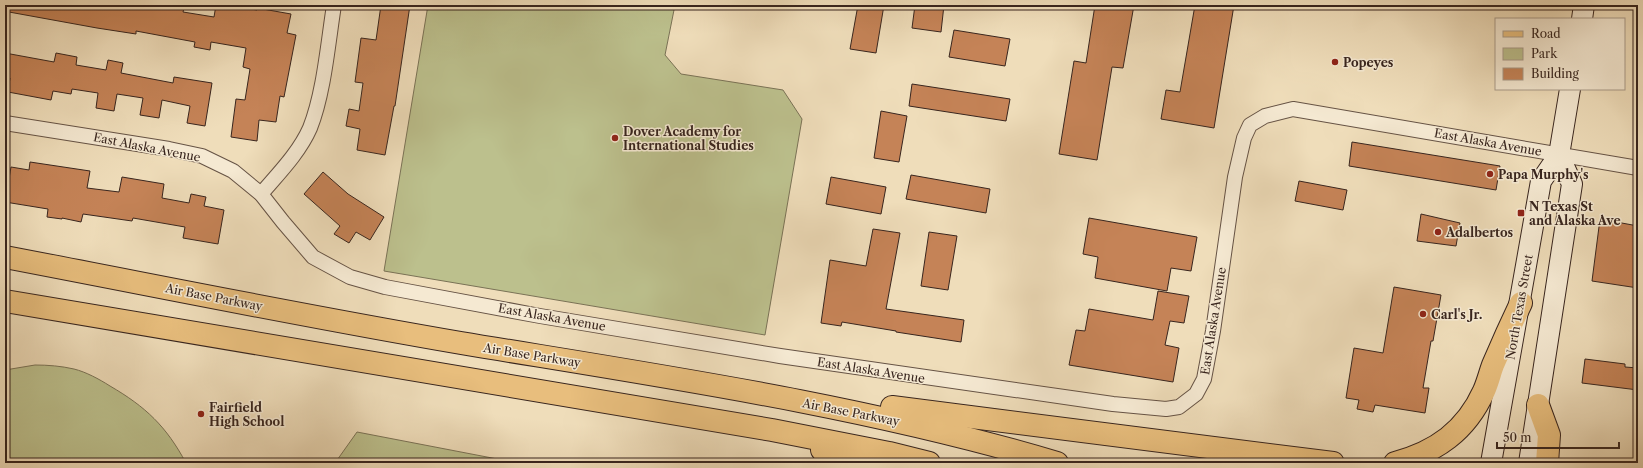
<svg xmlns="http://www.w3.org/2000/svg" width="1643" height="468" viewBox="0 0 1643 468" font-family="'Libre Caslon Text',serif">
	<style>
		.green { fill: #bcc08d; stroke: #7a7256 }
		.building { fill: #c58357; stroke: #38251e }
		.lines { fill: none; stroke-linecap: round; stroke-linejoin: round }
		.minor-casing { stroke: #665345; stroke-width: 16 }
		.secondary-casing { stroke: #38251e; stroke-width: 22 }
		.primary-casing { stroke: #38251e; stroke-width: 24 }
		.minor { stroke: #f5e9d2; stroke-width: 14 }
		.secondary { stroke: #f5e9d2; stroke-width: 20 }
		.primary { stroke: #e8be7d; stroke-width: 22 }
		.poi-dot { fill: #8f2418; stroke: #f5e9d2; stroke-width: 1.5 }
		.labels { text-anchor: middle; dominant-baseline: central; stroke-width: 3; stroke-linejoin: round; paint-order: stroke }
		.poi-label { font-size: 12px; font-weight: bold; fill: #38251e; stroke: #f5e9d2; text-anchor: start }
		.street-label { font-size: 12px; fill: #38251e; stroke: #f5e9d2 }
	</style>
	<rect width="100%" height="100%" fill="#efddba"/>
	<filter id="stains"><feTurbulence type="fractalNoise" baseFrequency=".005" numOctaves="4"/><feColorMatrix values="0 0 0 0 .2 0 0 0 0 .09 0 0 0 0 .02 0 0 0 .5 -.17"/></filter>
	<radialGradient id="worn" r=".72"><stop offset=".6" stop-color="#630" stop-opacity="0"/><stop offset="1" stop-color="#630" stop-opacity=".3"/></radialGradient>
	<g class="green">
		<path d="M428,5h247l-10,50 16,19 102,16 19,29 -37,216 -381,-64z"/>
		<path d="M35,365c13,0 26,1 39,4 12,3 25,10 36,17 36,21 56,40 76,77h-181v-93z"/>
		<path d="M357,432l161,31h-183z"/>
	</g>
	<g class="building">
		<path d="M10,5h161l13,3 -1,4 31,5 2,-12h10l31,5v-2l34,6 -4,19 9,2 -12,62 -4,-1 -4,26 -17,-2 -2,21 -26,-4 5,-38 9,1 5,-31 -7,-2 3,-19 -35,-6 -1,8 -16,-3 1,-5 -59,-11v3l-39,-6 -88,-16z"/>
		<path d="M381,5h29l-15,101h-1l-9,49 -28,-5 3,-21 -14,-3 3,-17 10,2 4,-28 -8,-1 6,-44 15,2z"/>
		<path d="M858,5h26l-8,48 -26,-4z"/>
		<path d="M915,5h29l-3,27 -29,-4z"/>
		<path d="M1095,5h39l-11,63 -11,-1 -15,93 -38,-6 15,-93 12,2z"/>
		<path d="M1195,5h39l-20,123 -53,-9 5,-29 14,2z"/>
		<path d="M954,30l56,9 -5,27 -56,-9z"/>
		<path d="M5,53l49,9 2,-9 21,4 -1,8 30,5 2,-10 15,3 -2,10 52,10 1,-6 38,6 -7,43 -18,-3 3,-17 -28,-6 -3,18 -19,-3 3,-17 -26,-4 -3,17 -18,-3 2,-15 -26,-4 -1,5 -18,-3 -2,9 -43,-8 2,-14 -5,-1z"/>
		<path d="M912,84l98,15 -4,22 -97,-15z"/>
		<path d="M881,111l26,5 -8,46 -25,-4z"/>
		<path d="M1352,142l148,24 -4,24 -147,-24z"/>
		<path d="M30,162l60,9 -3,17 32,4 3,-15 42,7 -2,14 27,5 2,-9 15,3 -2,9 20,4 -6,34 -35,-6 2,-11 -52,-9 -1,3 -49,-7 -2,8 -19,-4v1l-15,-2 1,-8 -43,-7 6,-35 18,3z"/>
		<path d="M323,172l25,22 36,23 -14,23 -14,-8 -7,11 -15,-9 6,-8 -36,-32z"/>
		<path d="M911,175l79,14 -4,24 -80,-14z"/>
		<path d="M831,177l55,10 -5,27 -55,-10z"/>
		<path d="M1299,181l48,9 -4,20 -48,-9z"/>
		<path d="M1421,214l39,9 -4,23 -39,-5z"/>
		<path d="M1089,218l108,19 -6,34 -20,-3 -4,23 -72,-13 3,-21 -15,-3z"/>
		<path d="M1600,219l38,7v62l-46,-7z"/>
		<path d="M873,229l27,4 -14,76 78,11 -3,22 -65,-10v-1l-54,-9 -1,4 -20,-3 9,-63 36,6z"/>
		<path d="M929,232l28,4 -9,54 -27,-4z"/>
		<path d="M1394,287l47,8 -8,46h-2l-8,47h6l-4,25 -50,-8 -2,7 -16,-3 2,-9 -13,-2 8,-50 29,5z"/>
		<path d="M1158,291l31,5 -5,27 -14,-2 -5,24 14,3 -6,34 -104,-17 7,-35 9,1 4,-22 64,11z"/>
		<path d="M1585,359l40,5v3l13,1v22l-56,-7z"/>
	</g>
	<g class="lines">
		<defs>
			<g id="minor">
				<path d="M5,123l164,26 33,7 31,15 28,23 22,28 30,35 37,20 35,10 155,29 240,40 333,48 53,5 13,-2 17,-13 8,-15 9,-48 22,-154 9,-39 6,-13 15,-9 28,-7 345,59"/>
				<path d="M261,194c17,-20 38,-41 49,-66 14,-35 18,-85 24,-123"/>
			</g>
			<g id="secondary">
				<path d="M1582,19l2,-14"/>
				<path d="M1491,463l50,-282 18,-26 11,-66"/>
				<path d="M1529,463l43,-279 -13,-29"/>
			</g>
			<g id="primary">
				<path d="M5,257c152,29 303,60 456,86 199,33 402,62 596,120"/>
				<path d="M5,301l767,129 117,23 40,10"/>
				<path d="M1538,405l11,30 -2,28"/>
				<path d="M892,407l441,56"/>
				<path d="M822,450l35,13"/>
				<path d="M1395,463c41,-11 71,-32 89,-72 4,-9 6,-18 9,-26 9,-21 18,-41 28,-62"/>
			</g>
		</defs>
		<use href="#minor" class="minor-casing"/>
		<use href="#secondary" class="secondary-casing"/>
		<use href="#primary" class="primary-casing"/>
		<use href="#minor" class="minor"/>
		<use href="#secondary" class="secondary"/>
		<use href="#primary" class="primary"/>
	</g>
	<g class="poi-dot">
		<circle cx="1335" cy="62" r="4"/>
		<circle cx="615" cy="138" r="4"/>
		<circle cx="1490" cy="174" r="4"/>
		<rect x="1517" y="209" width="8" height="8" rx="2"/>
		<circle cx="1438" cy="232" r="4"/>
		<circle cx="1423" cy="314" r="4"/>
		<circle cx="201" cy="414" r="4"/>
	</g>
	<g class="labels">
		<g class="poi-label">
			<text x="1343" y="62">Popeyes</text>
			<text x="623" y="131">Dover Academy for<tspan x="623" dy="14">International Studies</tspan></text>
			<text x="1498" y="174">Papa Murphy's</text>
			<text x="1529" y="206">N Texas St<tspan x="1529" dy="14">and Alaska Ave</tspan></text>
			<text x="1446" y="232">Adalbertos</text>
			<text x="1431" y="314">Carl's Jr.</text>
			<text x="209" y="407">Fairfield<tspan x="209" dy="14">High School</tspan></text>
		</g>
		<g class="street-label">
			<text transform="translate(1488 142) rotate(10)">East Alaska Avenue</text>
			<text transform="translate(147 147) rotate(11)">East Alaska Avenue</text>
			<text transform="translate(214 297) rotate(11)">Air Base Parkway</text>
			<text transform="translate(1519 307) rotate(-80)">North Texas Street</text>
			<text transform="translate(552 317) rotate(10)">East Alaska Avenue</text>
			<text transform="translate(1213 321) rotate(-81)">East Alaska Avenue</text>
			<text transform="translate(532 355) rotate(9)">Air Base Parkway</text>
			<text transform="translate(871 370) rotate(9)">East Alaska Avenue</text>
			<text transform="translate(851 412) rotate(11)">Air Base Parkway</text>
		</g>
	</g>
	<rect width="1643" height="468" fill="none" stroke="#efddba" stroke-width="20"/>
	<rect x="6" y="6" width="1631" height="456" fill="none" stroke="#38251e" stroke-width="2"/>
	<rect x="10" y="10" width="1623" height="448" fill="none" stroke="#38251e"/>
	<rect x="1495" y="18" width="130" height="72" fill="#f5e9d2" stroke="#a99b8a"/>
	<rect x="1503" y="31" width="20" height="6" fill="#e8be7d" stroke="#a99b8a"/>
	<text x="1531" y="38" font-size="12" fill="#38251e">Road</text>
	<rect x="1503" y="48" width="20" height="12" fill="#bcc08d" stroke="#a99b8a"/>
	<text x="1531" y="58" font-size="12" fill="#38251e">Park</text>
	<rect x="1503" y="68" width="20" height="12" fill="#c58357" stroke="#a99b8a"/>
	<text x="1531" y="78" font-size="12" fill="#38251e">Building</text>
	<path d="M1497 442v6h122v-6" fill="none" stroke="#38251e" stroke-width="2"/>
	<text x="1503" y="442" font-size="12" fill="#38251e" stroke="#f5e9d2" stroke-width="3" paint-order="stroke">50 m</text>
	<rect width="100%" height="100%" filter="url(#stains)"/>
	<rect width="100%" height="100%" fill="url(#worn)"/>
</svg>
